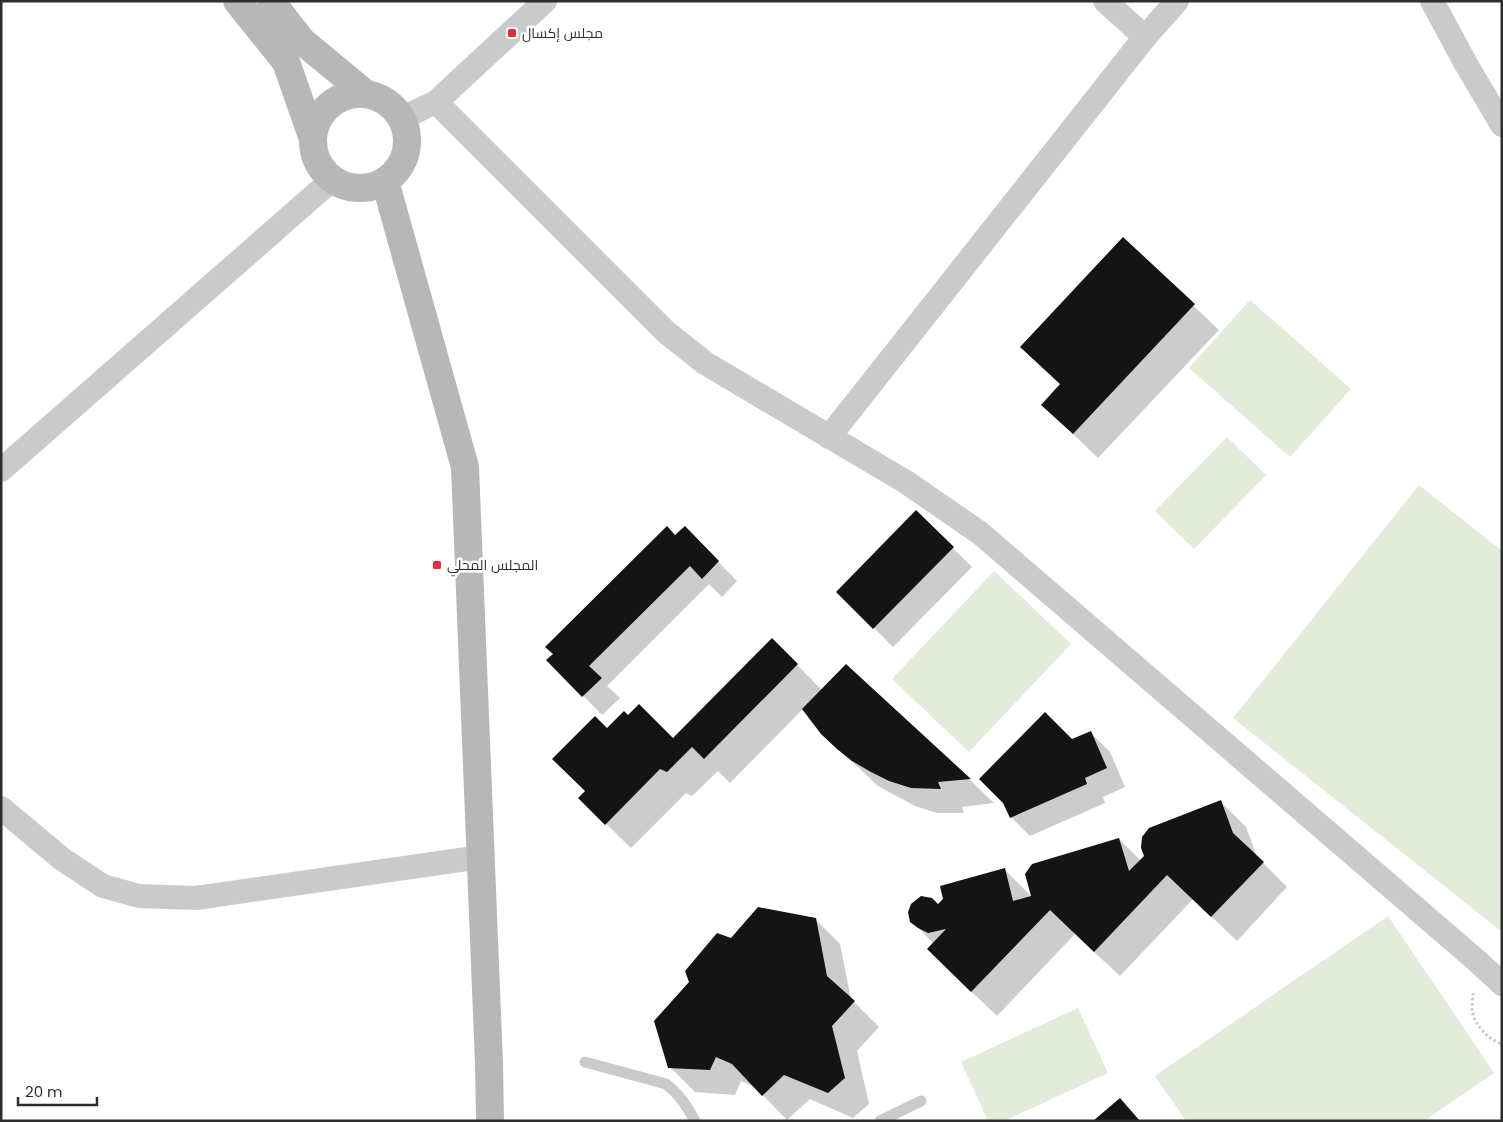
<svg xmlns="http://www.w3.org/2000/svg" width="1503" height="1122" viewBox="0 0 1503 1122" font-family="Poppins,Cairo,sans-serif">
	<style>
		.green { fill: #e3ebda }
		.shadow { fill: #0003 }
		.building { fill: #141414 }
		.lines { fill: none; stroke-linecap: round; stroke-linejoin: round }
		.path { stroke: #cacaca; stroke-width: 3; stroke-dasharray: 2.5 2.5; stroke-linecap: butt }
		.service { stroke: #cacaca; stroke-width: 11 }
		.minor { stroke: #cacaca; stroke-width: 24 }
		.secondary { stroke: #b7b7b7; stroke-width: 28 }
		.poi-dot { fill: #e72b3d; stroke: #fff; stroke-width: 2 }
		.labels { text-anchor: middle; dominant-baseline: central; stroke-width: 5; stroke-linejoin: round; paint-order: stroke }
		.poi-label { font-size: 14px; fill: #2d2d2d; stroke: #fff; text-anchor: start }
	</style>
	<rect width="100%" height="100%" fill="#fff"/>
	<g class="green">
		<path d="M1250,300l101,89 -61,68 -101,-89z"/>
		<path d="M1227,437l39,38 -72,74 -39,-38z"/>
		<path d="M1419,485l83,66v381l-269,-214z"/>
		<path d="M994,571l77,73 -102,108 -77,-73z"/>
		<path d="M1388,916l106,157 -70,48h-238l-31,-45z"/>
		<path d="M1078,1008l30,65 -104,48h-16l-27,-59z"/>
	</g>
	<g class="shadow">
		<path d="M1123,239l96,91 -121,128 -55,-53 18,-20 -39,-38z"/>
		<path d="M916,512l56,55 -79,80 -55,-55z"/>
		<path d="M685,528l52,53 -15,16 -13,-13 -102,102 13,12 -18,17 -54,-55z"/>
		<path d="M772,640l50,50 24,-25 124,115 24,23 -32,4 2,6h-27l-22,-7 -37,-20 -56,-53 -19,-24 -73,74 -12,-12 -26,25 -6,-3 -55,55 -51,-50 6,-6 21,-62 21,-13 45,23z"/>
		<path d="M1091,733l19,19 15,35 -22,10 2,6 -75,33 -19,-19 61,-77z"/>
		<path d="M1221,802l25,25 11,30 30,30 -50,54 -44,-42 -73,77 -45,-42 -78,82 -44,-42 -19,-30 -22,-23 93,-51 28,28 86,-59 22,22z"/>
		<path d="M815,919l25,25 11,55 28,28 -22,24 12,53 -16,14 -43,-19 -23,21 -31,-32 -15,-7 -6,14 -40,-3 -25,-25 62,-127z"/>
	</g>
	<g class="building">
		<path d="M1123,237l72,67 -122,130 -32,-29 19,-21 -40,-37z"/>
		<path d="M916,510l38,37 -81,82 -37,-37z"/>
		<path d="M667,526l8,9 10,-9 34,35 -17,18 -12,-13 -101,100 13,12 -20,19 -36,-37 7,-6 -8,-7z"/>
		<path d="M772,638l26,26 -94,95 -12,-12 -25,25 -7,-3 -55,56 -27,-27 7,-7 -33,-32 43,-43 12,12 17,-17 4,4 11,-11 34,34z"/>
		<path d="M846,664l125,115 -33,3 3,7 -30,-1 -22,-7 -18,-9 -19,-11 -15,-12 -16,-15 -19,-25z"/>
		<path d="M1045,712l27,27 19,-8 16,37 -22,10 2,6 -77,34 -7,-15 -24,-24z"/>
		<path d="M1221,800l12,33 31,29 -53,55 -44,-42 -73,77 -44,-42 -79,82 -44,-43 19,-20 -18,4 -10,-5 -8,-6 -2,-10 3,-8 10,-8 11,2 6,6 5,-5 -3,-13 65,-18 8,33 18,-5 -6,-22 7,-10 87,-26 10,33 15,-15 -3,-8 1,-11 7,-9z"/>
		<path d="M758,907l58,11 11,58 28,25 -23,25 13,52 -17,15 -44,-18 -22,21 -30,-32 -16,-7 -6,13 -42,-2 -14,-47 35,-39 -4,-11 32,-38 14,5z"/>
		<path d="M1120,1098l20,23h-47z"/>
	</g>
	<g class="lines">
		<path class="path" d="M1473,993c0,5 -1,11 -1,16 1,14 16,31 30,35"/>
		<g class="service">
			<path d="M585,1062l81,22c14,11 20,21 29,37"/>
			<path d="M880,1121l41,-20"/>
		</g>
		<g class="minor">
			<path d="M1105,1l40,36"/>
			<path d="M1432,1l34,63 36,61"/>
			<path d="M436,102l230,230 39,31 201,119 74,51 496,427 26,24"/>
			<path d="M402,118l34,-16 109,-101"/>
			<path d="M829,437l316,-400 32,-36"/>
			<path d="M1,470l332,-291"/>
			<path d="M1,808l61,51 41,27 36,10 57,2 285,-41"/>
		</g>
		<g class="secondary">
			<path d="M237,1l49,61 27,77"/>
			<path d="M271,1l31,40 64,53"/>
			<circle cx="360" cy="141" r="47"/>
			<path d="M385,181l80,286 24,597 1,57"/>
		</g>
	</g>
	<g class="poi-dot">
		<rect x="507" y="28" width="10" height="10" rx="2.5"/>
		<rect x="432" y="560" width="10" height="10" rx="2.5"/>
	</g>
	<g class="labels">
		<g class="poi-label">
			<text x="522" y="33">مجلس إكسال</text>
			<text x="447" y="565">المجلس المحلي</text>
		</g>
	</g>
	<rect width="1503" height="1122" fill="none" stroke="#2d2d2d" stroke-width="5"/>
	<path d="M18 1097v8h79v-8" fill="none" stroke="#2d2d2d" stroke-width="2.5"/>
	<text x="25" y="1097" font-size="15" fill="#2d2d2d" stroke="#ffffff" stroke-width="4" paint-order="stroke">20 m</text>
</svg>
